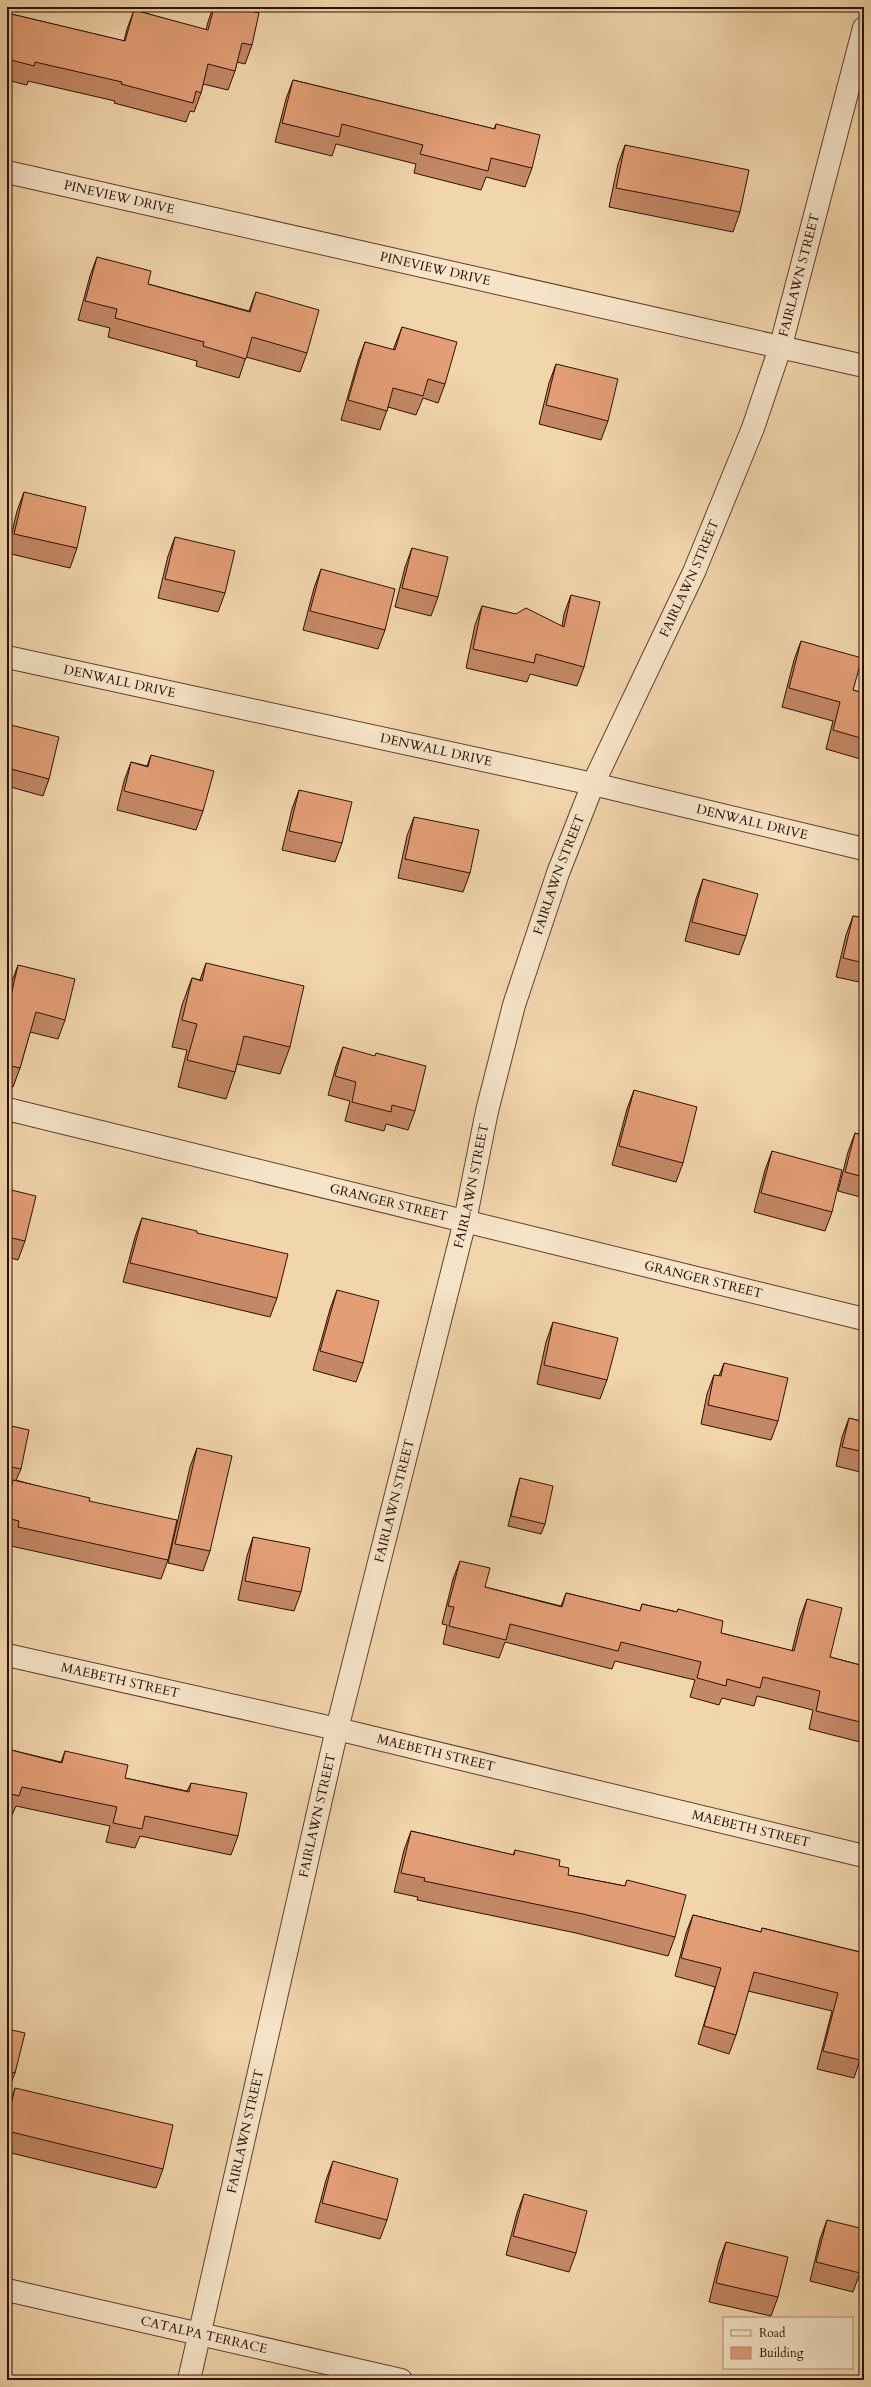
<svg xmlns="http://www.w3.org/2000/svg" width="871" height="2387" viewBox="0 0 871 2387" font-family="Cardo,serif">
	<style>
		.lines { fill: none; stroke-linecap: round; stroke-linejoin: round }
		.minor-casing { stroke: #5e412e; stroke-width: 24 }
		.minor { stroke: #f6e4c8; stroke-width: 22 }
		.wall { fill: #c38865; stroke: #2d1005 }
		.building { fill: #e39e76; stroke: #2d1005 }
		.labels { text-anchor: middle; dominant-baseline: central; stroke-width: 4; stroke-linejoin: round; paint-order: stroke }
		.street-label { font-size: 13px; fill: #2d1005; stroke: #f6e4c8 }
	</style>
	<rect width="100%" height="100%" fill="#f1d5ab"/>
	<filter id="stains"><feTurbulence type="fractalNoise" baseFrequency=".005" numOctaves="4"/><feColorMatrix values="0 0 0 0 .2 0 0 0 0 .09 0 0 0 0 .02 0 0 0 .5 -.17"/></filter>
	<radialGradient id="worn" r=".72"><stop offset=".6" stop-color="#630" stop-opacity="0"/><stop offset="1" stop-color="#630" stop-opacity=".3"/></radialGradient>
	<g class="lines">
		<defs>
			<g id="minor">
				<path id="s1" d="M7,172l857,194"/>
				<path id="s2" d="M7,657l586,127 271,65"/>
				<path id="s3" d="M7,1109l857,210"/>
				<path id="s4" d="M7,1655l330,74 527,127"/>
				<path id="s5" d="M7,2290l394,90"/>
				<path id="s6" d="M189,2380l148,-651 128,-508 22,-110 27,-106 44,-132 35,-89 101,-212 59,-144 28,-83 83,-317"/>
			</g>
		</defs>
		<use href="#minor" class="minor-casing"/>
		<use href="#minor" class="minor"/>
	</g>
	<g class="wall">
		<path d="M213,7h20l19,38 -7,19 -8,-2 -2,9 -7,19 -25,-6 -2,9 -7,19 -4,-1 -4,11 -72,-19 1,-2 -87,-20 -1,4 -20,-5v-67l117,28 3,-12 7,-19 72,20 2,-8z"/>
		<path d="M293,80l201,49 2,-5 36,44 -7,19 -39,-10 -5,13 -67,-17 2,-9 -80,-20 -4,12 -57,-14 11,-43z"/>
		<path d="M625,145l115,67 -7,20 -124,-25 9,-43z"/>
		<path d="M97,257l51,27 101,27 7,-19 51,61 -7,19 -54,-15 -7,21 -43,-12 1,-5 -89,-24 2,-9 -32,-8 12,-44z"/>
		<path d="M402,327l43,57 -7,19 -15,-5 -7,17 -28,-8 -8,23 -39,-10 17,-59 7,-19 28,8z"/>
		<path d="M556,364l52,57 -7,19 -62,-16 10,-41z"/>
		<path d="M24,492l53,56 -7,20 -63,-15 10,-42z"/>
		<path d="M175,537l50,56 -7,19 -60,-14 10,-42z"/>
		<path d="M412,548l26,49 -7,19 -36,-9 10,-40z"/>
		<path d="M321,569l64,61 -7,19 -75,-19 11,-42z"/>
		<path d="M571,595l13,72 -7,19 -47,-12 -3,8 -61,-14 9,-43 7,-19 80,20 2,-12z"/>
		<path d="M801,641l52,49 11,3v67l-38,-11 7,-28 -51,-14 12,-47z"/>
		<path d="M7,724l42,55 -6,17 -36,-10z"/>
		<path d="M151,755l52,56 -7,19 -79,-20 7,-29 7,-19 16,4z"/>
		<path d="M299,790l43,53 -7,19 -53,-12 10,-41z"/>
		<path d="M414,817l56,56 -7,19 -65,-14 9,-42z"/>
		<path d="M703,879l43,57 -7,19 -54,-14 11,-42z"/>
		<path d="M853,916l11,2v65l-28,-6 10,-42z"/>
		<path d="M206,963l84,84 -10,27 -43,-10 -2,8 -9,27 -48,-12 9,-37 -15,-3 10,-42 10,-27 8,2z"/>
		<path d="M18,965l47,55 -7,19 -28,-7 -10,36 -7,19 -6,-2v-82l4,-19z"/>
		<path d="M343,1047l72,64 -7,19 -22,-6 -2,7 -39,-10 5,-20 -22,-6 8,-29z"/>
		<path d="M634,1090l49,73 -7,19 -64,-17 15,-56z"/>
		<path d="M855,1133l9,3v62l-26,-7 10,-39z"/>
		<path d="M772,1151l60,61 -7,19 -71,-19 11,-42z"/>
		<path d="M7,1189l18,52 -7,19 -11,-3z"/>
		<path d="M142,1218l55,15 80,65 -7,19 -147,-35 12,-45z"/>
		<path d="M337,1290l26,73 -7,19 -43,-12 17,-61z"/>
		<path d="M553,1322l54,58 -7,19 -63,-15 9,-42z"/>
		<path d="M724,1363l54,58 -7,19 -70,-16 6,-30 7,-19 5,1z"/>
		<path d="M849,1418l15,4v51l-28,-7 6,-29z"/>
		<path d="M7,1425l14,44 -5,11 73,21 79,59 -7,19 -150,-33 1,-6 -5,-1v-44l4,-11 -4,-1z"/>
		<path d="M197,1448l13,103 -7,20 -35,-8 22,-96z"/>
		<path d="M520,1478l25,46 -4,10 -33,-8 9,-38z"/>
		<path d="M253,1537l48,55 -7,19 -56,-11 9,-44z"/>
		<path d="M460,1561l25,26 76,19 5,-13 74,18 2,-7 35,8 1,-3 43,24 71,18 8,-33 7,-19 23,58 34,9v77l-55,-14 4,-19 -56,-14 -3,10 -32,-8 -3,7 -29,-8 5,-17 -80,-19 -3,8 -107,-27 -6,16 -56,-14 4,-19 -5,-1 11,-45z"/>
		<path d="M7,1749l54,13 4,-11 60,27 62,13 4,-8 47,53 -7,19 -91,-19 -5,12 -29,-6 4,-16 -94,-20 -4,9 -5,-1z"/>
		<path d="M411,1831l102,24 2,-5 44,16 9,9 57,11 2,-6 48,57 -7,19 -92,-23 -159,-33 1,-3 -24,-5 10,-42z"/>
		<path d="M693,1915l68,17 1,-4 102,25 -4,107 -6,18 -37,-9 15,-58 -84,-20 -12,44 -7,19 -31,-10 17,-57 -40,-11 11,-43z"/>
		<path d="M7,2029l8,44 -4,10 -4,-1z"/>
		<path d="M15,2088l148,81 -7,19 -149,-36v-39z"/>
		<path d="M333,2161l54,59 -7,19 -65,-17 11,-42z"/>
		<path d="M524,2194l52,59 -7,19 -63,-17 11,-42z"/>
		<path d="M827,2220l33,53 -7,19 -43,-11 10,-42z"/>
		<path d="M726,2242l52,55 -7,19 -62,-14 10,-41z"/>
	</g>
	<g class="building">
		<path d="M214,7h19l26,6 -7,32 -10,-2 -7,28 -27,-7 -7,29 -5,-2 -3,12 -72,-19 1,-2 -87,-20 -1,4 -27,-7v-46l118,28 9,-31 74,20z"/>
		<path d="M293,80l202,49 1,-5 44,11 -8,33 -41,-10 -3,13 -68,-17 3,-9 -81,-21 -3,13 -57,-14z"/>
		<path d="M625,145l124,25 -9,42 -124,-24z"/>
		<path d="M7,237h2l-2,7z"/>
		<path d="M97,257l54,14 -3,13 102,28 6,-20 63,18 -12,43 -55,-16 -6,22 -43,-13 1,-4 -89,-24 2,-9 -32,-8z"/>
		<path d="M402,327l55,15 -12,42 -17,-5 -5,17 -30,-8 -6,23 -39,-11 17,-58 30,8z"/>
		<path d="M556,364l62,15 -10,42 -62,-16z"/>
		<path d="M24,492l62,15 -9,41 -63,-14z"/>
		<path d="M175,537l60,14 -10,42 -60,-14z"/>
		<path d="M412,548l36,9 -10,40 -36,-9z"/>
		<path d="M321,569l74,20 -10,41 -75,-19z"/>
		<path d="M571,595l29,7 -16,65 -48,-13 -2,9 -61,-14 9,-43 34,8 10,-6 38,19z"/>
		<path d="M801,641l61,17 -9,32 11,3v46l-31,-9 7,-28 -51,-14z"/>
		<path d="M7,724l52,13 -10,42 -42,-11z"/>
		<path d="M151,755l63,16 -11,40 -79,-20 7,-29 17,5z"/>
		<path d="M299,790l53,12 -10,41 -53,-12z"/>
		<path d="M414,817l65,13 -9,43 -65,-14z"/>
		<path d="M703,879l55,15 -12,42 -54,-14z"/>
		<path d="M853,916l11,2v45l-21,-5z"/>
		<path d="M206,963l98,23 -14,61 -46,-11 -9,36 -48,-12 10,-36 -15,-4 10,-42 10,3z"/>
		<path d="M18,965l57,14 -10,41 -29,-8 -16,56 -13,-3v-52z"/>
		<path d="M343,1047l32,9 1,-3 50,13 -11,45 -23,-6 -1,7 -39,-10 4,-20 -21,-6z"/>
		<path d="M634,1090l63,17 -14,56 -64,-17z"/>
		<path d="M855,1133l9,3v41l-19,-5z"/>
		<path d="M772,1151l70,19 -10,42 -71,-19z"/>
		<path d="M7,1189l29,7 -11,45 -18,-4z"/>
		<path d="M142,1218l55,13v2l91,21 -11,44 -147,-35z"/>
		<path d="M337,1290l42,11 -16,62 -43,-12z"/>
		<path d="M553,1322l65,16 -11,42 -63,-15z"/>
		<path d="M724,1363l64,15 -10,43 -70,-16 6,-30 7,1z"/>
		<path d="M849,1418l15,4v30l-22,-5z"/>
		<path d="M7,1425l22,5 -8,39 -14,-3z"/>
		<path d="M197,1448l35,8 -22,95 -35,-7z"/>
		<path d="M520,1478l33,8 -8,38 -34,-8z"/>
		<path d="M13,1480l77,18 -1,3 88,19 -9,40 -150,-33 1,-6 -12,-3v-15z"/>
		<path d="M253,1537l57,11 -9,44 -56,-11z"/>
		<path d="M460,1561l30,7 -5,19 77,20 4,-14 74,18 2,-7 35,8 1,-3 45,12 -2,12 73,18 13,-52 35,9 -12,49 34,9v57l-48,-12 4,-20 -57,-14 -3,11 -33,-9 -1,7 -29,-8 4,-16 -80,-20 -3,9 -108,-27 -4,16 -57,-14 5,-19 -6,-1z"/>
		<path d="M7,1749l55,14 3,-12 63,14 -3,13 64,14 2,-9 56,10 -9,43 -93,-20 -3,13 -29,-6 4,-16 -95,-20 -3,9 -12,-3z"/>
		<path d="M411,1831l103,24 1,-5 45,10 -1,6 10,2 -1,7 57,11 2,-6 59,15 -11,42 -92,-23 -159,-33 1,-3 -24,-5z"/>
		<path d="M693,1915l68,17 1,-4 102,25v94l-4,13 -37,-9 15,-58 -84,-21 -18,63 -32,-9 17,-58 -40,-10z"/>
		<path d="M7,2029l18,4 -10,40 -8,-2z"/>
		<path d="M15,2088l158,37 -10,44 -156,-38v-9z"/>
		<path d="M333,2161l65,18 -11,41 -65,-17z"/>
		<path d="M524,2194l63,17 -11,42 -63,-17z"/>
		<path d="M827,2220l37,9v29l-4,15 -44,-11z"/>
		<path d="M726,2242l62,15 -10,40 -62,-14z"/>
	</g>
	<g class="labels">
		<g class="street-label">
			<text stroke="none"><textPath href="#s1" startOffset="115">PINEVIEW DRIVE</textPath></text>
			<text stroke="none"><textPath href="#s1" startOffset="439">PINEVIEW DRIVE</textPath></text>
			<text stroke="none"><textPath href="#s6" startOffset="2198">FAIRLAWN STREET</textPath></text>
			<text stroke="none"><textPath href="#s6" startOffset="1875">FAIRLAWN STREET</textPath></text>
			<text stroke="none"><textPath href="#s2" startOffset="115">DENWALL DRIVE</textPath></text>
			<text stroke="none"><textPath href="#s2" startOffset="439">DENWALL DRIVE</textPath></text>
			<text stroke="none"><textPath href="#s2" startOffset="763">DENWALL DRIVE</textPath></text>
			<text stroke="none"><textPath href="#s6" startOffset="1551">FAIRLAWN STREET</textPath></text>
			<text stroke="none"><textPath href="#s6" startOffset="1227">FAIRLAWN STREET</textPath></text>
			<text stroke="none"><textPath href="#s3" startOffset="393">GRANGER STREET</textPath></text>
			<text stroke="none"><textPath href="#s3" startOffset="717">GRANGER STREET</textPath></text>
			<text stroke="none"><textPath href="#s6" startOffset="903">FAIRLAWN STREET</textPath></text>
			<text stroke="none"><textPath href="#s4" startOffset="116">MAEBETH STREET</textPath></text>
			<text stroke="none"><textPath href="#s4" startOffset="440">MAEBETH STREET</textPath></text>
			<text stroke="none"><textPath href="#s6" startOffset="579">FAIRLAWN STREET</textPath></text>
			<text stroke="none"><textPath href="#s4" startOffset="764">MAEBETH STREET</textPath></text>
			<text stroke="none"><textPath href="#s6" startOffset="255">FAIRLAWN STREET</textPath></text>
			<text stroke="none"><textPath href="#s5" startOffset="202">CATALPA TERRACE</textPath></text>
		</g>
	</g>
	<rect width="871" height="2387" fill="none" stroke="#f1d5ab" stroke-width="24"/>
	<rect x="8" y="8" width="855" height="2371" fill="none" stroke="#2d1005" stroke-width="2"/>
	<rect x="12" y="12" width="847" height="2363" fill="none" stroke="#2d1005"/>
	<rect x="723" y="2317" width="130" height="52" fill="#f6e4c8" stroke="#a68f7a"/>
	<rect x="731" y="2330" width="20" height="6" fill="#f6e4c8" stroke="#a68f7a"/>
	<text x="759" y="2337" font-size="12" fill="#2d1005">Road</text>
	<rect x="731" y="2347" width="20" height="12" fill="#e39e76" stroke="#a68f7a"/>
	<text x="759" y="2357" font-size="12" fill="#2d1005">Building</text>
	<rect width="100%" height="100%" filter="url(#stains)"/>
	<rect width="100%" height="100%" fill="url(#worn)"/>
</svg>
